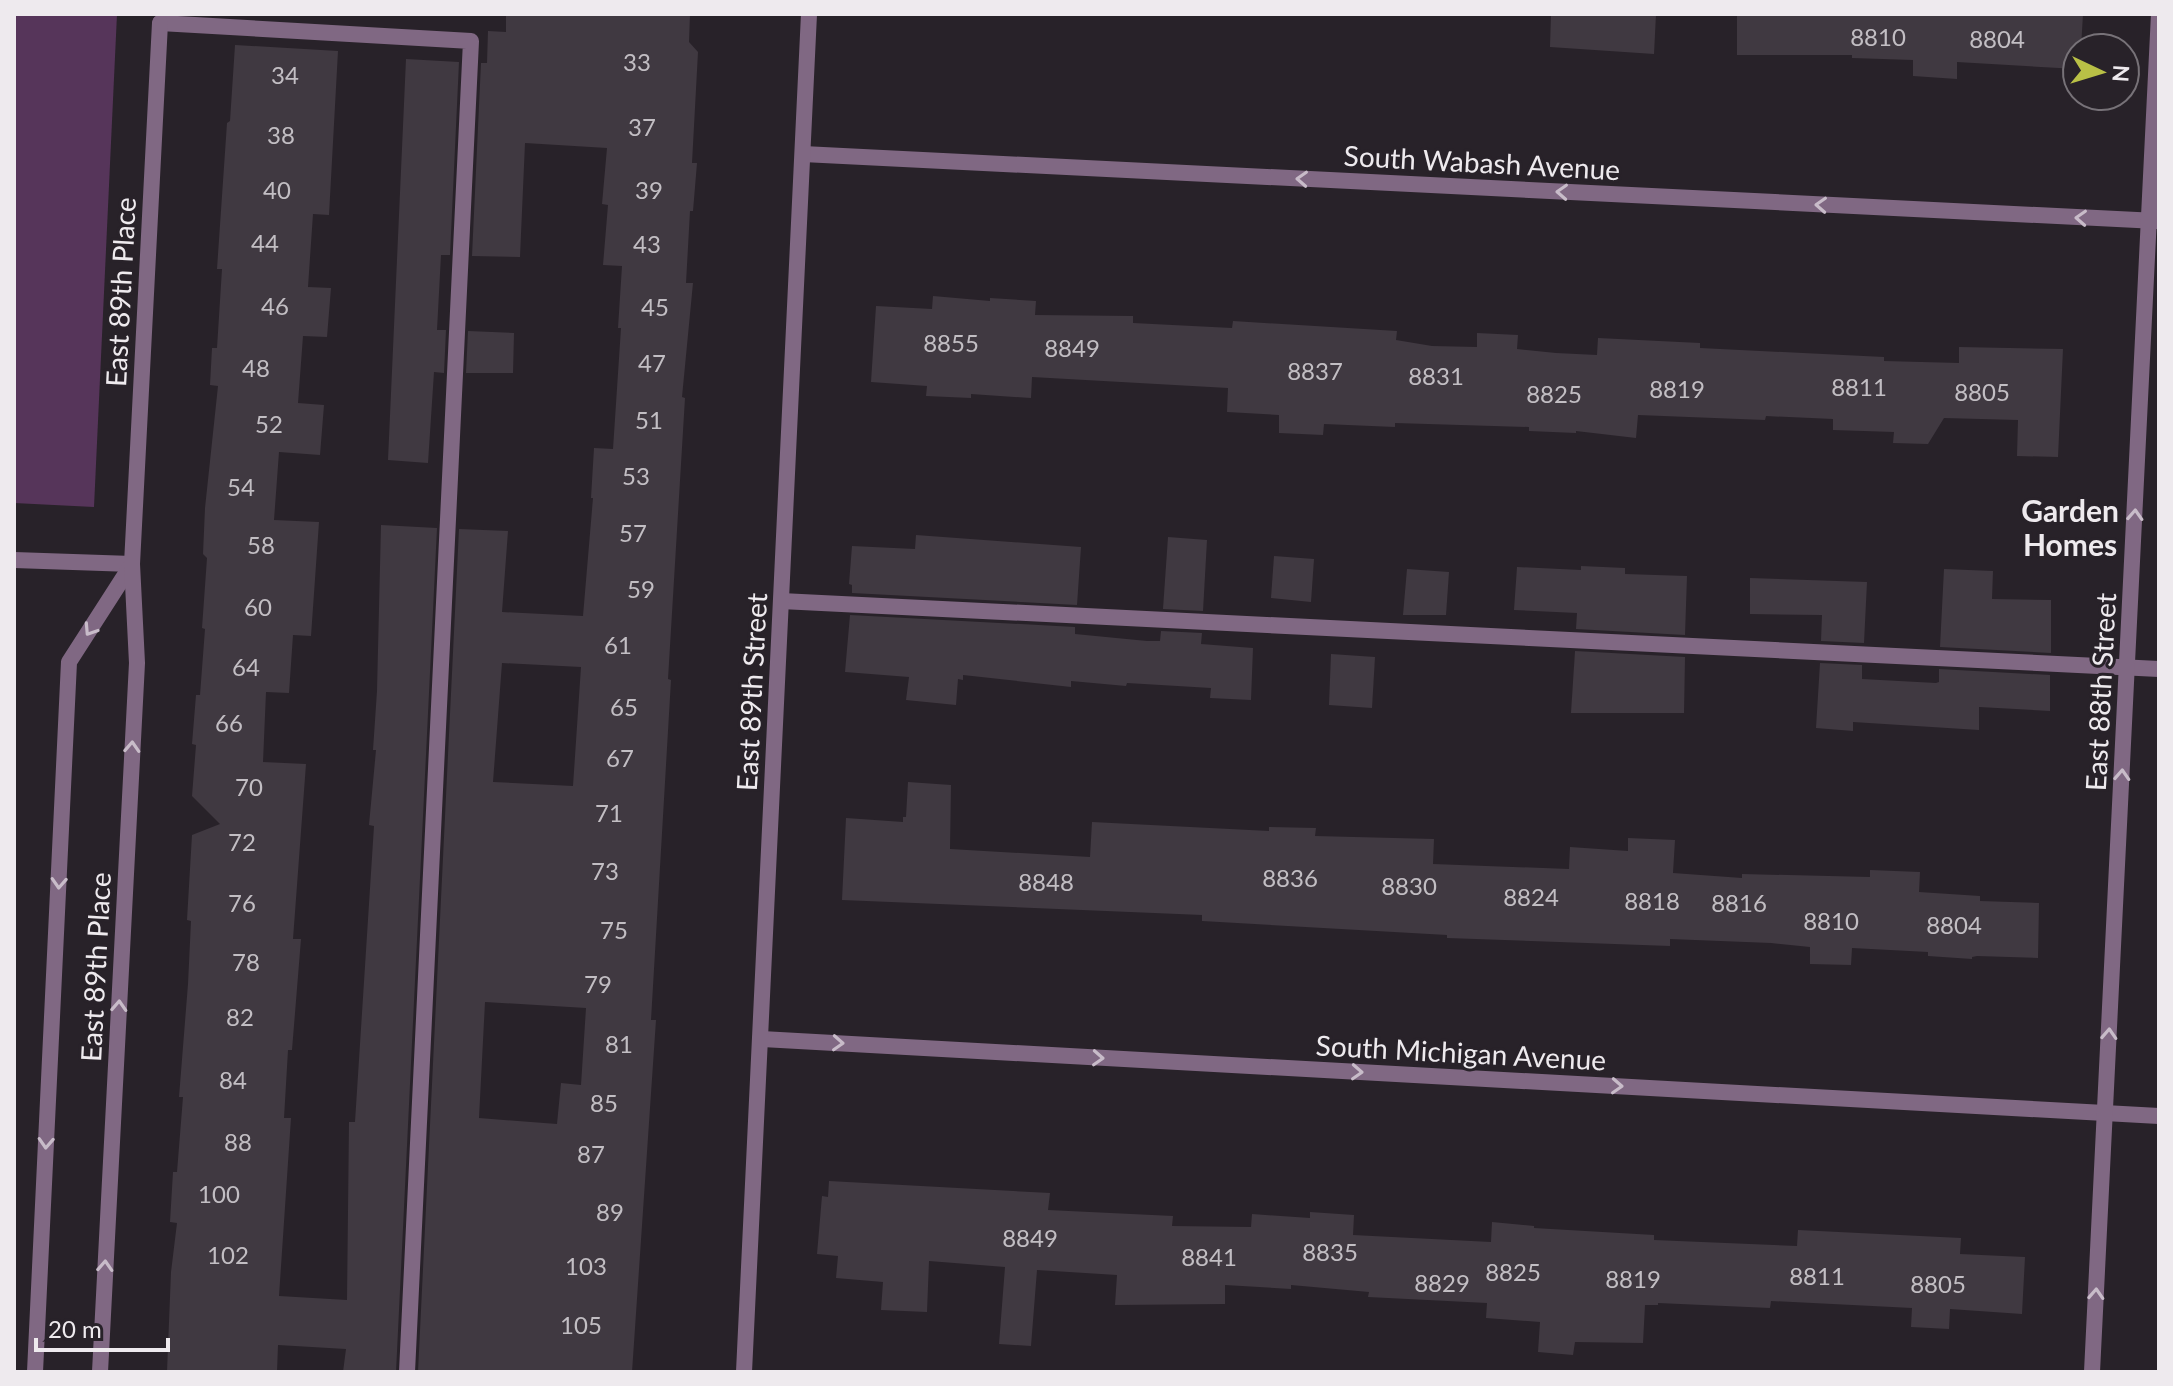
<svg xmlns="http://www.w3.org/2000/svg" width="2173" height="1386" viewBox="0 0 2173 1386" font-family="Lato,sans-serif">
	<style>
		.green { fill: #56355a }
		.building { fill: #403941; fill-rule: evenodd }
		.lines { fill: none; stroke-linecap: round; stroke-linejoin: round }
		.service { stroke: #806883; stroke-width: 16 }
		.minor { stroke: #806883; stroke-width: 16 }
		.oneway { stroke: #c8bcc9 }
		.labels { text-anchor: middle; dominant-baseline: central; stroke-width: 6; stroke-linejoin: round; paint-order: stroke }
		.number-label { font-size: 24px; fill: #c2bec3 }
		.street-label { font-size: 28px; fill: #eeeaee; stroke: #282229 }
		.neighbourhood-label { font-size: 30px; font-weight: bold; fill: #eeeaee; stroke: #282229 }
	</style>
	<rect width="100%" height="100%" fill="#282229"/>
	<path class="green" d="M14,14h103l-23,493 -80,-4z"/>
	<g class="building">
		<path d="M506,14h184l-1,28 9,10 -6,111h5l-4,48h-3l-4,72h7l-11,114 3,1 -17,281 3,1 -20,340h5l-24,352h-214l41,-843 49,2 -6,81 81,4 10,-118h-2l3,-50 19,1 8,-121h-3l4,-62 -19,-1 5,-60 -6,-1 5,-56 -82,-5 -5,114 -48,-1 9,-193h6l1,-32 18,1zM502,663l79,4 -8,119 -80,-4zM485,1002l101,6 -5,77 -20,-2 -4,41 -78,-6z"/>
		<path d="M1551,14h105l-2,40 -104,-7z"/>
		<path d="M1737,14h346l-2,34h-4v21l-120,-7v17l-44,-3v-16l-61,-2v-3h-115z"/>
		<path d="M235,45l103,6 -9,164 -16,-1 -5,73 23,1 -4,49 -24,-1 -5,67 26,2 -4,50 -41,-3 -5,68 45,2 -8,114 -18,-1 -4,58 -23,-1 -3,70 43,2 -13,175h8l-9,111h-4l-4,68h7l-12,178 68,4 2,-178h6l19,-296 -5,-1 7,-75h-3l4,-59 4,-166 56,3 -41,844h-53l3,-23 -68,-4 -1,27h-110l4,-100 6,-49 -7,-1 3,-50h4l6,-75h-4l9,-113 3,-63 -4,-1 5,-85 28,-11 -28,-28 4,-51 -4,-1 4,-49h4l5,-66 -3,-1 5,-70 -4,-4 2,-46 13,-122 -8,-1 2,-37h5l5,-79h-5l10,-146 3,-2z"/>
		<path d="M406,59l53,3 -9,193h-9l-4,75h9l-2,43 -10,-1 -6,91 -40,-3z"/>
		<path d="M933,296l57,5v-3l46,3 -1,14 98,1v7l99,5 1,-7 164,10 -1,9 36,6 45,1v-14l41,2 -1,14 39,4 41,2 1,-17 102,5v5l184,9v4l75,2v-16l104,2 -5,108 -41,-1 1,-36 -74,-2 -16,26 -35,-1 1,-11 -61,-2v-11l-67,-3 -1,4 -127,-5 -2,23 -60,-7v2l-47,-2v-4l-134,-4v4l-71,-3 -1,11 -44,-2v-18l-52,-3 1,-24 -196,-11 -1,21 -60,-4v4l-45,-2 1,-10 -56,-4 5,-76 56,3z"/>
		<path d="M468,331l46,2 -1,40h-47z"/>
		<path d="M916,535l165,12 -4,58 -225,-12v-8l-3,-1 3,-38 63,3z"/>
		<path d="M1168,537l39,3 -4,71 -40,-2z"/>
		<path d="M1274,556l40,3 -3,43 -40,-4z"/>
		<path d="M1581,566l44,2v6l62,2 -2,59 -109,-6 1,-16 -63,-3 3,-43 64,3z"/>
		<path d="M1407,569l42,3 -3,43h-43z"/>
		<path d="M1944,569l49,2 -1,28 59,1v53l-111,-6z"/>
		<path d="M1750,578l117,4 -3,61 -43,-2 1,-26 -72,-1z"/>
		<path d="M850,615l225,12v7l72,7h13l1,-10 41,2 -1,11 52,4 -2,52 -41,-2 1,-10 -84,-5 -1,3 -55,-5v6l-108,-12v5l-5,-1 -2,26 -50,-5 3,-23 -64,-5z"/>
		<path d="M1575,651l110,6 -1,56h-113z"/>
		<path d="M1331,654l44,3 -3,51 -43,-3z"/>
		<path d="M1820,663l42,2v14l74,4 3,-1v-13l111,6v36l-71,-4v23l-126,-8v9l-37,-3z"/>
		<path d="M908,782l43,3 -1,64 140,8 2,-35 177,9v-4l47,1 -1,8 119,3 -1,25 136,5 1,-22 58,4v-13l47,2 -2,33 69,5v-4l128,3v-7l50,2 -1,20 61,4v5l59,2 -1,55 -61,-2 -5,1v2l-44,-3v-4l-76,-4 -1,17 -41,-1v-17l-39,-4 -101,-4v7l-223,-8v-3l-245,-14v-6l-360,-15 4,-82 57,4v-5h3z"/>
		<path d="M829,1181l221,12 -2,17 125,6 -1,10 79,1 1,-13 58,4v-6l44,3 -1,20 138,7 1,-20 42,4v2l120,7v5l143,6 1,-16 163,8 -1,16 65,3 -3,57 -72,-5 -1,20 -38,-2 1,-19 -141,-7 -1,7 -112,-5v2h-13l-2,38 -68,-1 -2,13 -35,-3 2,-30 -54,-4 1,-15 -119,-6 1,-5 -78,-7v4l-66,-4v19l-110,1 2,-30 -80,-5 -6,76 -32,-2 6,-77 -76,-6 -2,51 -46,-2 2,-28 -47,-4 2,-22 -21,-2 5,-58 6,1z"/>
	</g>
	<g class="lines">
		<g class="service">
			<path d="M160,23l311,18 -64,1331"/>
			<path d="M781,601l1378,68"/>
		</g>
		<g class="minor">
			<path d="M803,154l1354,67"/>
			<path d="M14,560l118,4"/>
			<path d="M760,1039l1399,77"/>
			<path d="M35,1372l34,-710 63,-98"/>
			<path d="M100,1372l37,-709 -5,-99 28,-541"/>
			<path d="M744,1372l65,-1358"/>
			<path d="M2092,1372l67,-1358"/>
		</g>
	</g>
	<defs><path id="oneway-chevron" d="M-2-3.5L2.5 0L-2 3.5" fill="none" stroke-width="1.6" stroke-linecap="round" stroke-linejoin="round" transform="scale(2)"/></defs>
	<g class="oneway">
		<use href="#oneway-chevron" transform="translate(1302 179) rotate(-177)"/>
		<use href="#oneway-chevron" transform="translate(1562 192) rotate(-177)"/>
		<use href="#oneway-chevron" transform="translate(1821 205) rotate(-177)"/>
		<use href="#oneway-chevron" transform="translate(2081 218) rotate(-177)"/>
		<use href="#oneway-chevron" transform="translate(2135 515) rotate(-87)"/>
		<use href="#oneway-chevron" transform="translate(90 630) rotate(123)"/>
		<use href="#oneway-chevron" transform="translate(132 747) rotate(-87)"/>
		<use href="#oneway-chevron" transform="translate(2122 775) rotate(-87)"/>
		<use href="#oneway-chevron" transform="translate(59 883) rotate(93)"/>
		<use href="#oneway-chevron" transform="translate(119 1006) rotate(-87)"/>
		<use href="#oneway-chevron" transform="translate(2109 1034) rotate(-87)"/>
		<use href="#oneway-chevron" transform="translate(838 1043) rotate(3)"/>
		<use href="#oneway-chevron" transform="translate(1098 1058) rotate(3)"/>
		<use href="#oneway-chevron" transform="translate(1357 1072) rotate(3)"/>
		<use href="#oneway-chevron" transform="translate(1617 1086) rotate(3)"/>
		<use href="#oneway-chevron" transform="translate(46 1143) rotate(93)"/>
		<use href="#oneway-chevron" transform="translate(105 1266) rotate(-87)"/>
		<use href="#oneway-chevron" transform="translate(2096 1294) rotate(-87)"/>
	</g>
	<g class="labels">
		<g class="number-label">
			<text x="1878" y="36">8810</text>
			<text x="1997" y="38">8804</text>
			<text x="637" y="61">33</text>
			<text x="285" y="74">34</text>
			<text x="642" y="126">37</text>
			<text x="281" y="134">38</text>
			<text x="277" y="189">40</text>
			<text x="649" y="189">39</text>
			<text x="265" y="242">44</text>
			<text x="647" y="243">43</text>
			<text x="275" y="305">46</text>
			<text x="655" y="306">45</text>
			<text x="951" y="342">8855</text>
			<text x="1072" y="347">8849</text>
			<text x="652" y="362">47</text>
			<text x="256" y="367">48</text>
			<text x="1315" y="370">8837</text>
			<text x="1436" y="375">8831</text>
			<text x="1859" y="386">8811</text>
			<text x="1677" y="388">8819</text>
			<text x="1982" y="391">8805</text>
			<text x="1554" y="393">8825</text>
			<text x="649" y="419">51</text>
			<text x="269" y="423">52</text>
			<text x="636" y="475">53</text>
			<text x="241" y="486">54</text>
			<text x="633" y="532">57</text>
			<text x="261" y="544">58</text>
			<text x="641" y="588">59</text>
			<text x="258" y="606">60</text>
			<text x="618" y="644">61</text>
			<text x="246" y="666">64</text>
			<text x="624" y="706">65</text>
			<text x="229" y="722">66</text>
			<text x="620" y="757">67</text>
			<text x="249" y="786">70</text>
			<text x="609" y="812">71</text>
			<text x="242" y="841">72</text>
			<text x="605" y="870">73</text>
			<text x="1290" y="877">8836</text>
			<text x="1046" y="881">8848</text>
			<text x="1409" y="885">8830</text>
			<text x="1531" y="896">8824</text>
			<text x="1652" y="900">8818</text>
			<text x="242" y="902">76</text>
			<text x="1739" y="902">8816</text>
			<text x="1831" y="920">8810</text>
			<text x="1954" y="924">8804</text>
			<text x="614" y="929">75</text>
			<text x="246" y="961">78</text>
			<text x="598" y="983">79</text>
			<text x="240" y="1016">82</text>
			<text x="619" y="1043">81</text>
			<text x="233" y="1079">84</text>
			<text x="604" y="1102">85</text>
			<text x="238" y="1141">88</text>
			<text x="591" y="1153">87</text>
			<text x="219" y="1193">100</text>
			<text x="610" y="1211">89</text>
			<text x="1030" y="1237">8849</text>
			<text x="1330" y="1251">8835</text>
			<text x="228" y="1254">102</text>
			<text x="1209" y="1256">8841</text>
			<text x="586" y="1265">103</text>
			<text x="1513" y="1271">8825</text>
			<text x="1817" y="1275">8811</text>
			<text x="1633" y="1278">8819</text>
			<text x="1442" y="1282">8829</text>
			<text x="1938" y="1283">8805</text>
			<text x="581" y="1324">105</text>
		</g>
		<g class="street-label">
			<text transform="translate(1482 162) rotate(3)">South Wabash Avenue</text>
			<text transform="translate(120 292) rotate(-87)">East 89th Place</text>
			<text transform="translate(751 692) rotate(-87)">East 89th Street</text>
			<text transform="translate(2100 692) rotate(-87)">East 88th Street</text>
			<text transform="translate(95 967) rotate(-87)">East 89th Place</text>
			<text transform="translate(1461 1052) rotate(3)">South Michigan Avenue</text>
		</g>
		<g class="neighbourhood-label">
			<text x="2070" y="510">Garden<tspan x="2070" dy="34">Homes</tspan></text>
		</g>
	</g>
	<rect width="2173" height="1386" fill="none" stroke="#eeeaee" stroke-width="32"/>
	<g transform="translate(2101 72) rotate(94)"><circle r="38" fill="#282229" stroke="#777278" stroke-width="2"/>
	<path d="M0-6L14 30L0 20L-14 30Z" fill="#b9c046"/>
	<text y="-12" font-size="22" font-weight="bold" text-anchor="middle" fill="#eeeaee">N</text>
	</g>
	<path d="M36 1338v12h132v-12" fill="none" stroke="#eeeaee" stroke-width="4"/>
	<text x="48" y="1338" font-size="24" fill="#eeeaee" stroke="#282229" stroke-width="6" paint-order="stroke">20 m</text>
</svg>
